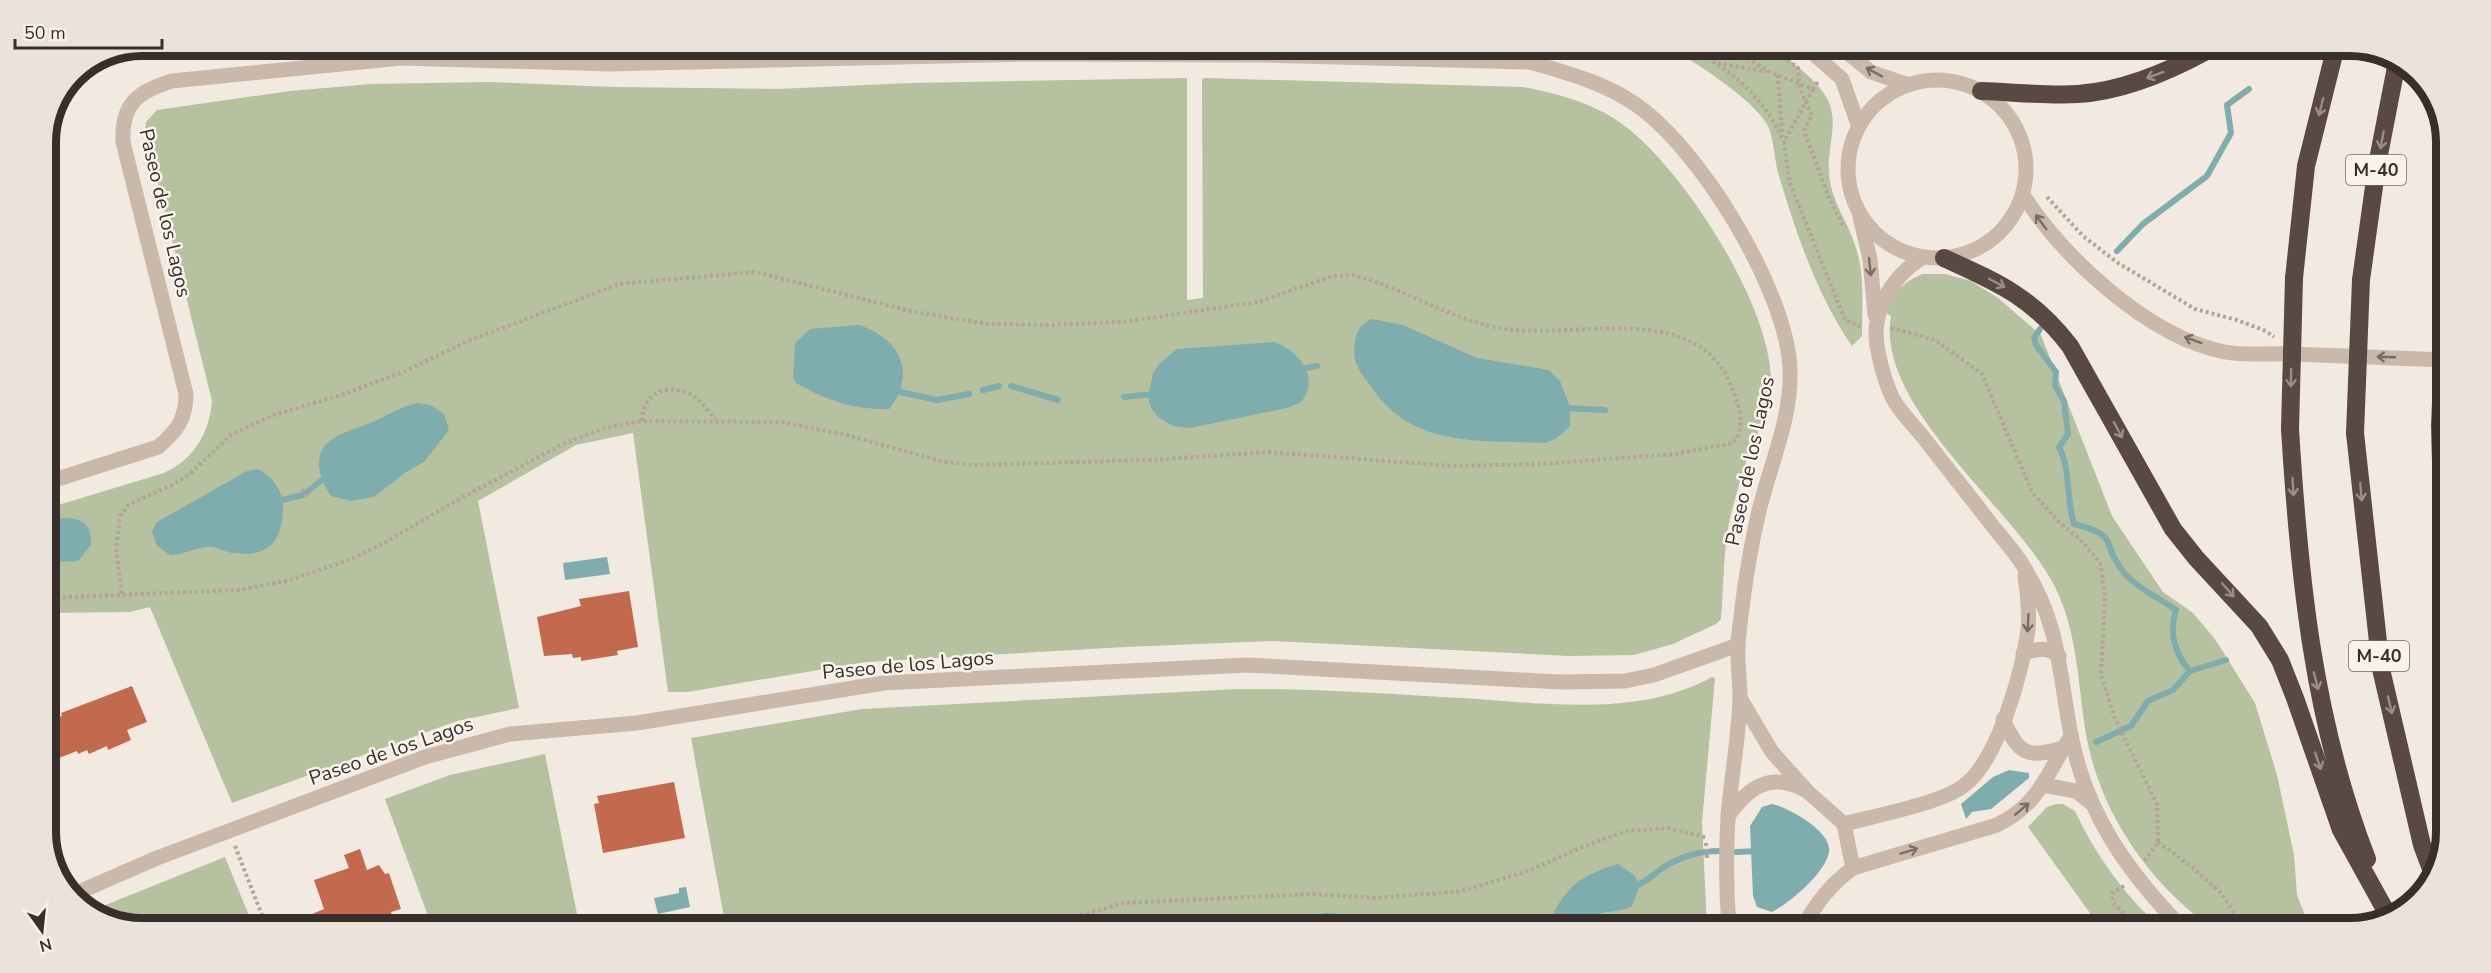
<svg xmlns="http://www.w3.org/2000/svg" width="2491" height="973" viewBox="0 0 2491 973" font-family="'Nunito Sans',sans-serif">
	<style>
		.green { fill: #b6c1a0 }
		.water { fill: #7fadae }
		.lines { fill: none; stroke-linecap: round; stroke-linejoin: round }
		.stream { stroke: #7fadae; stroke-width: 6 }
		.building { fill: #c2694e }
		.path { stroke: #b6a396; stroke-width: 4; stroke-dasharray: 3 3; stroke-linecap: butt }
		.minor { stroke: #cab9ab; stroke-width: 15 }
		.motorway { stroke: #594942; stroke-width: 18 }
		.motorway-bridge { stroke: #594942; stroke-width: 18 }
		.oneway { stroke: #7a6d64 }
		.oneway2 { stroke: #998d86 }
		.labels { text-anchor: middle; dominant-baseline: central; stroke-width: 5; stroke-linejoin: round; paint-order: stroke }
		.shield { fill: #faf3ec; stroke: #726a64; stroke-width: 1.5 }
		.shield-label { font-size: 18px; font-weight: bold; fill: #382f2a }
		.street-label { font-size: 20px; fill: #382f2a; stroke: #faf3ec }
		.rim { fill: none; stroke: #382f2a; stroke-width: 8 }
	</style>
	<rect width="100%" height="100%" fill="#f2e9e0"/>
	<g class="green">
		<path d="M1672,49h104c17,15 41,30 52,51 11,23 -1,48 1,72 1,28 18,47 26,73 10,28 7,61 7,91l-10,10c-34,-49 -55,-110 -72,-167 -6,-16 -5,-38 -12,-53 -14,-26 -70,-62 -96,-77z"/>
		<path d="M1187,78v222l16,-2 -1,-219 3,-1 318,9c38,7 78,18 108,44 57,47 139,174 140,249 1,31 -16,54 -25,82 -6,17 -10,35 -15,52 -8,33 -7,71 -10,105l-5,5 -43,20 -39,11 -64,1 -296,-15 -149,6 -259,15 -179,30h-19l-35,-259 -57,12 -98,56 41,207 -62,13 -225,82 -82,-196 -20,5 -85,1v-104l119,-36c30,-14 45,-39 48,-72l-67,-270 1,-9 11,-12 133,-19 81,-7 120,-2 123,5 163,2 134,-6z"/>
		<path d="M1922,274h23l26,7 27,17 43,37 71,181 51,76 30,21 22,26 40,64 22,72 17,80 3,40 13,33h-99c-63,-47 -111,-115 -125,-194 -8,-48 -8,-100 -30,-145 -39,-80 -181,-181 -165,-273l-5,-3c7,-21 16,-30 36,-39z"/>
		<path d="M1712,677l3,1 -13,144 5,104 -1060,-2 77,-7 -33,-179 171,-29 374,-20c75,-1 150,5 225,9 81,5 177,20 251,-21z"/>
		<path d="M545,754l34,170h-148l-46,-125 65,-24z"/>
		<path d="M2056,804h7l12,7c18,40 53,90 87,117l-62,-1 -72,-100 19,-20z"/>
		<path d="M225,857l27,66h-142l-17,-13z"/>
	</g>
	<g class="water">
		<path d="M1372,319l31,6 74,33 72,12 11,11 10,26v19l-13,12 -12,5c-67,-3 -135,5 -175,-58 -7,-9 -16,-20 -16,-33 1,-16 3,-26 18,-33z"/>
		<path d="M859,325c40,13 59,48 30,84 -36,1 -63,-9 -93,-26l-3,-5 2,-35 15,-14z"/>
		<path d="M1274,342c24,8 47,35 27,60l-14,6 -97,20 -17,-2 -15,-9 -7,-9 -3,-11 5,-24 7,-10 17,-14z"/>
		<path d="M417,403l13,2 14,9 5,16 -25,32 -18,10 -32,25 -23,4 -20,-5c-6,-9 -11,-19 -12,-30 -2,-32 34,-34 56,-45 14,-7 26,-14 42,-18z"/>
		<path d="M258,469c15,8 24,20 25,37 0,34 -13,52 -50,47 -9,-1 -18,-8 -27,-6 -12,1 -23,8 -36,8l-13,-9 -5,-15 5,-9 90,-51z"/>
		<path d="M61,518c20,-1 31,5 30,27l-13,16 -23,1 -10,4v-44z"/>
		<path d="M607,557l3,17 -45,6 -2,-17z"/>
		<path d="M2009,770l20,3v5l-38,31 -19,3 -6,7 -5,-15 32,-27z"/>
		<path d="M1772,804c16,3 61,28 57,48 -3,20 -39,51 -57,60l-15,-5 -4,-11 -3,-70 12,-19z"/>
		<path d="M1618,864l16,11 6,10 -8,21c-13,7 -26,4 -40,10l-4,10h-40c15,-37 31,-51 70,-62z"/>
		<path d="M686,887l4,20 -32,7 -4,-16 25,-5v-5z"/>
		<path d="M1325,913l43,3 9,10 -265,-1 28,-8 42,3 50,-3 50,6z"/>
	</g>
	<g class="lines">
		<g class="stream">
			<path d="M2117,251l26,-27 64,-48 24,-43 -4,-28 22,-16"/>
			<path d="M2040,329l-6,9 2,7 20,27 -1,14 9,15 4,33 -9,13c12,23 7,52 15,77 47,12 26,18 48,46 13,17 37,28 54,40 -7,21 -2,44 14,61l-17,19 -25,11 -17,25 -35,16"/>
			<path d="M1297,370l20,-4"/>
			<path d="M1011,386l47,14"/>
			<path d="M983,390l16,-4"/>
			<path d="M900,392l37,8 32,-6"/>
			<path d="M1124,397l30,-3"/>
			<path d="M1564,408l41,2"/>
			<path d="M282,500l21,-5 19,-15"/>
			<path d="M2190,671l36,-11"/>
			<path d="M1736,852l23,-1"/>
			<path d="M1632,887c12,-3 20,-11 29,-18 19,-13 38,-18 60,-18"/>
			<path d="M1392,926l26,-8 14,8"/>
		</g>
	</g>
	<g class="building">
		<path d="M629,591l9,56 -21,4 1,4 -37,6v-4l-8,1 -1,-4 -28,2 -7,-39 44,-11 -2,-7z"/>
		<path d="M132,686l15,36 -20,8 4,10 -23,10 -1,-4 -18,8 -2,-4 -9,4 -1,-3 -18,7 -14,-36 17,-6 -1,-3z"/>
		<path d="M674,782l11,56 -82,15 -9,-49 5,-1 -2,-7z"/>
		<path d="M360,849l7,21 12,-5 6,9 4,-1 12,36 -10,3 4,11h-104l33,-14 -10,-29 35,-12 -5,-13z"/>
	</g>
	<g class="lines">
		<g class="path">
			<path d="M1692,49c43,24 71,47 92,93"/>
			<path d="M1732,49l38,23 43,17 6,-9"/>
			<path d="M1773,49l25,19 2,21 12,26 -8,15 23,63 17,34"/>
			<path d="M1718,63l49,9"/>
			<path d="M1778,75l4,58"/>
			<path d="M1813,89l-29,53 5,39 56,139 15,6"/>
			<path d="M2047,197l36,39 35,27 77,46 42,11 29,11 8,6"/>
			<path d="M1891,328l44,12 47,34 50,118 27,30 21,17 20,24 5,33 -4,79 14,44 42,85 1,38 -14,20"/>
			<path d="M642,421c0,-26 22,-38 46,-28 11,4 20,18 27,26"/>
			<path d="M302,489l6,10"/>
			<path d="M45,598l194,-8 51,-10 61,-21 33,-16 70,-41 111,-59 40,-15 37,-7 139,1 65,13 99,27 31,3 175,-5 117,-8 185,14 88,-2 134,-10 58,-11c13,-16 7,-34 0,-52 -33,-96 -160,-49 -234,-63 -51,-10 -96,-40 -146,-53l-20,1 -75,26 -136,20 -75,3 -59,-1 -74,-12 -159,-40 -136,12 -151,57 -65,31 -59,22 -70,21 -42,19 -42,40 -16,10 -46,21 -8,11 -4,33 6,45"/>
			<path d="M2158,842l34,25 29,26 23,35"/>
			<path d="M1706,843l1,16"/>
			<path d="M235,846l30,77"/>
			<path d="M2124,886l-12,7 1,10 25,24"/>
			<path d="M1046,925l78,-22 188,-9 64,4 86,-7 66,-20 59,-26 40,-14 40,-3 41,10"/>
		</g>
		<g class="minor">
			<path d="M1808,49l34,30 17,48"/>
			<path d="M1843,49l28,23 38,13"/>
			<circle cx="1937" cy="169" r="89"/>
			<path d="M2023,195c41,63 125,142 202,157 21,4 46,1 68,2 51,2 101,4 151,6"/>
			<path d="M1860,217l10,42 5,56"/>
			<path d="M1923,257c-34,22 -55,58 -44,99 3,14 8,31 14,43 8,14 21,27 31,39 22,29 45,57 67,86 11,14 24,28 33,43 37,61 34,102 47,168 15,79 56,136 111,193"/>
			<path d="M45,483l113,-36c19,-16 28,-28 28,-53l-63,-252c-2,-39 16,-51 49,-61l229,-23 209,6 415,-10 240,1 265,7c34,10 72,20 102,40 66,42 156,190 158,268 2,51 -23,101 -33,150 -9,40 -15,83 -19,123 -1,19 2,37 2,55 -1,40 -9,79 -12,119 -2,36 -2,74 1,110"/>
			<path d="M2023,653c14,-4 24,-7 36,3"/>
			<path d="M1740,698l32,54 36,40 36,32 9,44"/>
			<path d="M2003,719c15,35 24,40 60,29"/>
			<path d="M2043,785l33,6 15,12"/>
			<path d="M1728,816c20,-28 41,-44 75,-27"/>
			<path d="M1844,824c30,-8 94,-20 118,-37 35,-23 61,-116 66,-158 2,-18 -1,-36 -3,-54"/>
			<path d="M72,895l85,-37 268,-101 85,-23 127,-11 247,-40 363,-18 313,17 65,-1 29,-6 84,-30"/>
			<path d="M1803,927c14,-25 28,-43 50,-59l144,-43c44,-22 49,-51 74,-89"/>
		</g>
		<g class="motorway">
			<path d="M1981,91c32,1 65,5 97,3 46,-3 90,-22 130,-44"/>
			<path d="M1944,258c55,25 88,39 126,88l103,183 23,29 63,68 21,34 15,38 46,132 47,85"/>
			<path d="M2294,278l12,-112 29,-116"/>
			<path d="M2361,280l16,-115 20,-103"/>
			<path d="M2440,426l3,108"/>
			<path d="M2290,429c9,147 23,291 77,430"/>
			<path d="M2355,433l26,236 41,176 11,29"/>
		</g>
		<g class="motorway-bridge">
			<path d="M2440,426l5,-124"/>
			<path d="M2290,429l4,-151"/>
			<path d="M2355,433l6,-153"/>
		</g>
	</g>
	<defs><path id="oneway-shaft" d="M-6 0H5M1.5-3L5.5 0L1.5 3" fill="none" stroke-width="1.6" stroke-linecap="round" stroke-linejoin="round" transform="scale(1.5)"/></defs>
	<g class="oneway">
		<use href="#oneway-shaft" transform="translate(1874 72) rotate(-151)"/>
		<use href="#oneway-shaft" transform="translate(2041 222) rotate(-127)"/>
		<use href="#oneway-shaft" transform="translate(1870 267) rotate(84)"/>
		<use href="#oneway-shaft" transform="translate(2193 340) rotate(-160)"/>
		<use href="#oneway-shaft" transform="translate(2386 357) rotate(-178)"/>
		<use href="#oneway-shaft" transform="translate(2028 623) rotate(93)"/>
		<use href="#oneway-shaft" transform="translate(2022 809) rotate(-40)"/>
		<use href="#oneway-shaft" transform="translate(1909 851) rotate(-17)"/>
	</g>
	<g class="oneway2">
		<use href="#oneway-shaft" transform="translate(2155 75) rotate(160)"/>
		<use href="#oneway-shaft" transform="translate(2321 107) rotate(104)"/>
		<use href="#oneway-shaft" transform="translate(2382 140) rotate(101)"/>
		<use href="#oneway-shaft" transform="translate(1997 283) rotate(28)"/>
		<use href="#oneway-shaft" transform="translate(2291 378) rotate(91)"/>
		<use href="#oneway-shaft" transform="translate(2118 430) rotate(62)"/>
		<use href="#oneway-shaft" transform="translate(2293 487) rotate(87)"/>
		<use href="#oneway-shaft" transform="translate(2361 492) rotate(85)"/>
		<use href="#oneway-shaft" transform="translate(2228 590) rotate(49)"/>
		<use href="#oneway-shaft" transform="translate(2316 681) rotate(76)"/>
		<use href="#oneway-shaft" transform="translate(2390 705) rotate(77)"/>
		<use href="#oneway-shaft" transform="translate(2318 761) rotate(71)"/>
	</g>
	<g class="labels">
		<g class="shield">
			<rect x="2346" y="155" width="60" height="30" rx="4.5"/>
			<rect x="2349" y="641" width="60" height="30" rx="4.5"/>
		</g>
		<g class="shield-label">
			<text x="2376" y="170">M-40</text>
			<text x="2379" y="656">M-40</text>
		</g>
		<g class="street-label">
			<text transform="translate(165 213) rotate(77)">Paseo de los Lagos</text>
			<text transform="translate(1750 461) rotate(-78)">Paseo de los Lagos</text>
			<text transform="translate(908 665) rotate(-5)">Paseo de los Lagos</text>
			<text transform="translate(391 751) rotate(-19)">Paseo de los Lagos</text>
		</g>
	</g>
	<path d="M0 0H2491V973H0ZM142 56H2350A86 86 0 0 1 2436 142V832A86 86 0 0 1 2350 918H142A86 86 0 0 1 56 832V142A86 86 0 0 1 142 56Z" fill="#eae3dc" fill-rule="evenodd"/>
	<path class="rim" d="M142 56H2350A86 86 0 0 1 2436 142V832A86 86 0 0 1 2350 918H142A86 86 0 0 1 56 832V142A86 86 0 0 1 142 56Z"/>
	<g transform="translate(42 931) rotate(165)" stroke="#faf3ec" stroke-width="4.5" paint-order="stroke">
	<path d="M0-4.5L10 22L0 15L-10 22Z" fill="#382f2a"/>
	<text y="-9" font-size="16" font-weight="bold" text-anchor="middle" fill="#382f2a">N</text>
	</g>
	<path d="M15 39v9h147v-9" fill="none" stroke="#382f2a" stroke-width="3"/>
	<text x="24" y="39" font-size="18" fill="#382f2a" stroke="#faf3ec" stroke-width="4.5" paint-order="stroke">50 m</text>
</svg>
